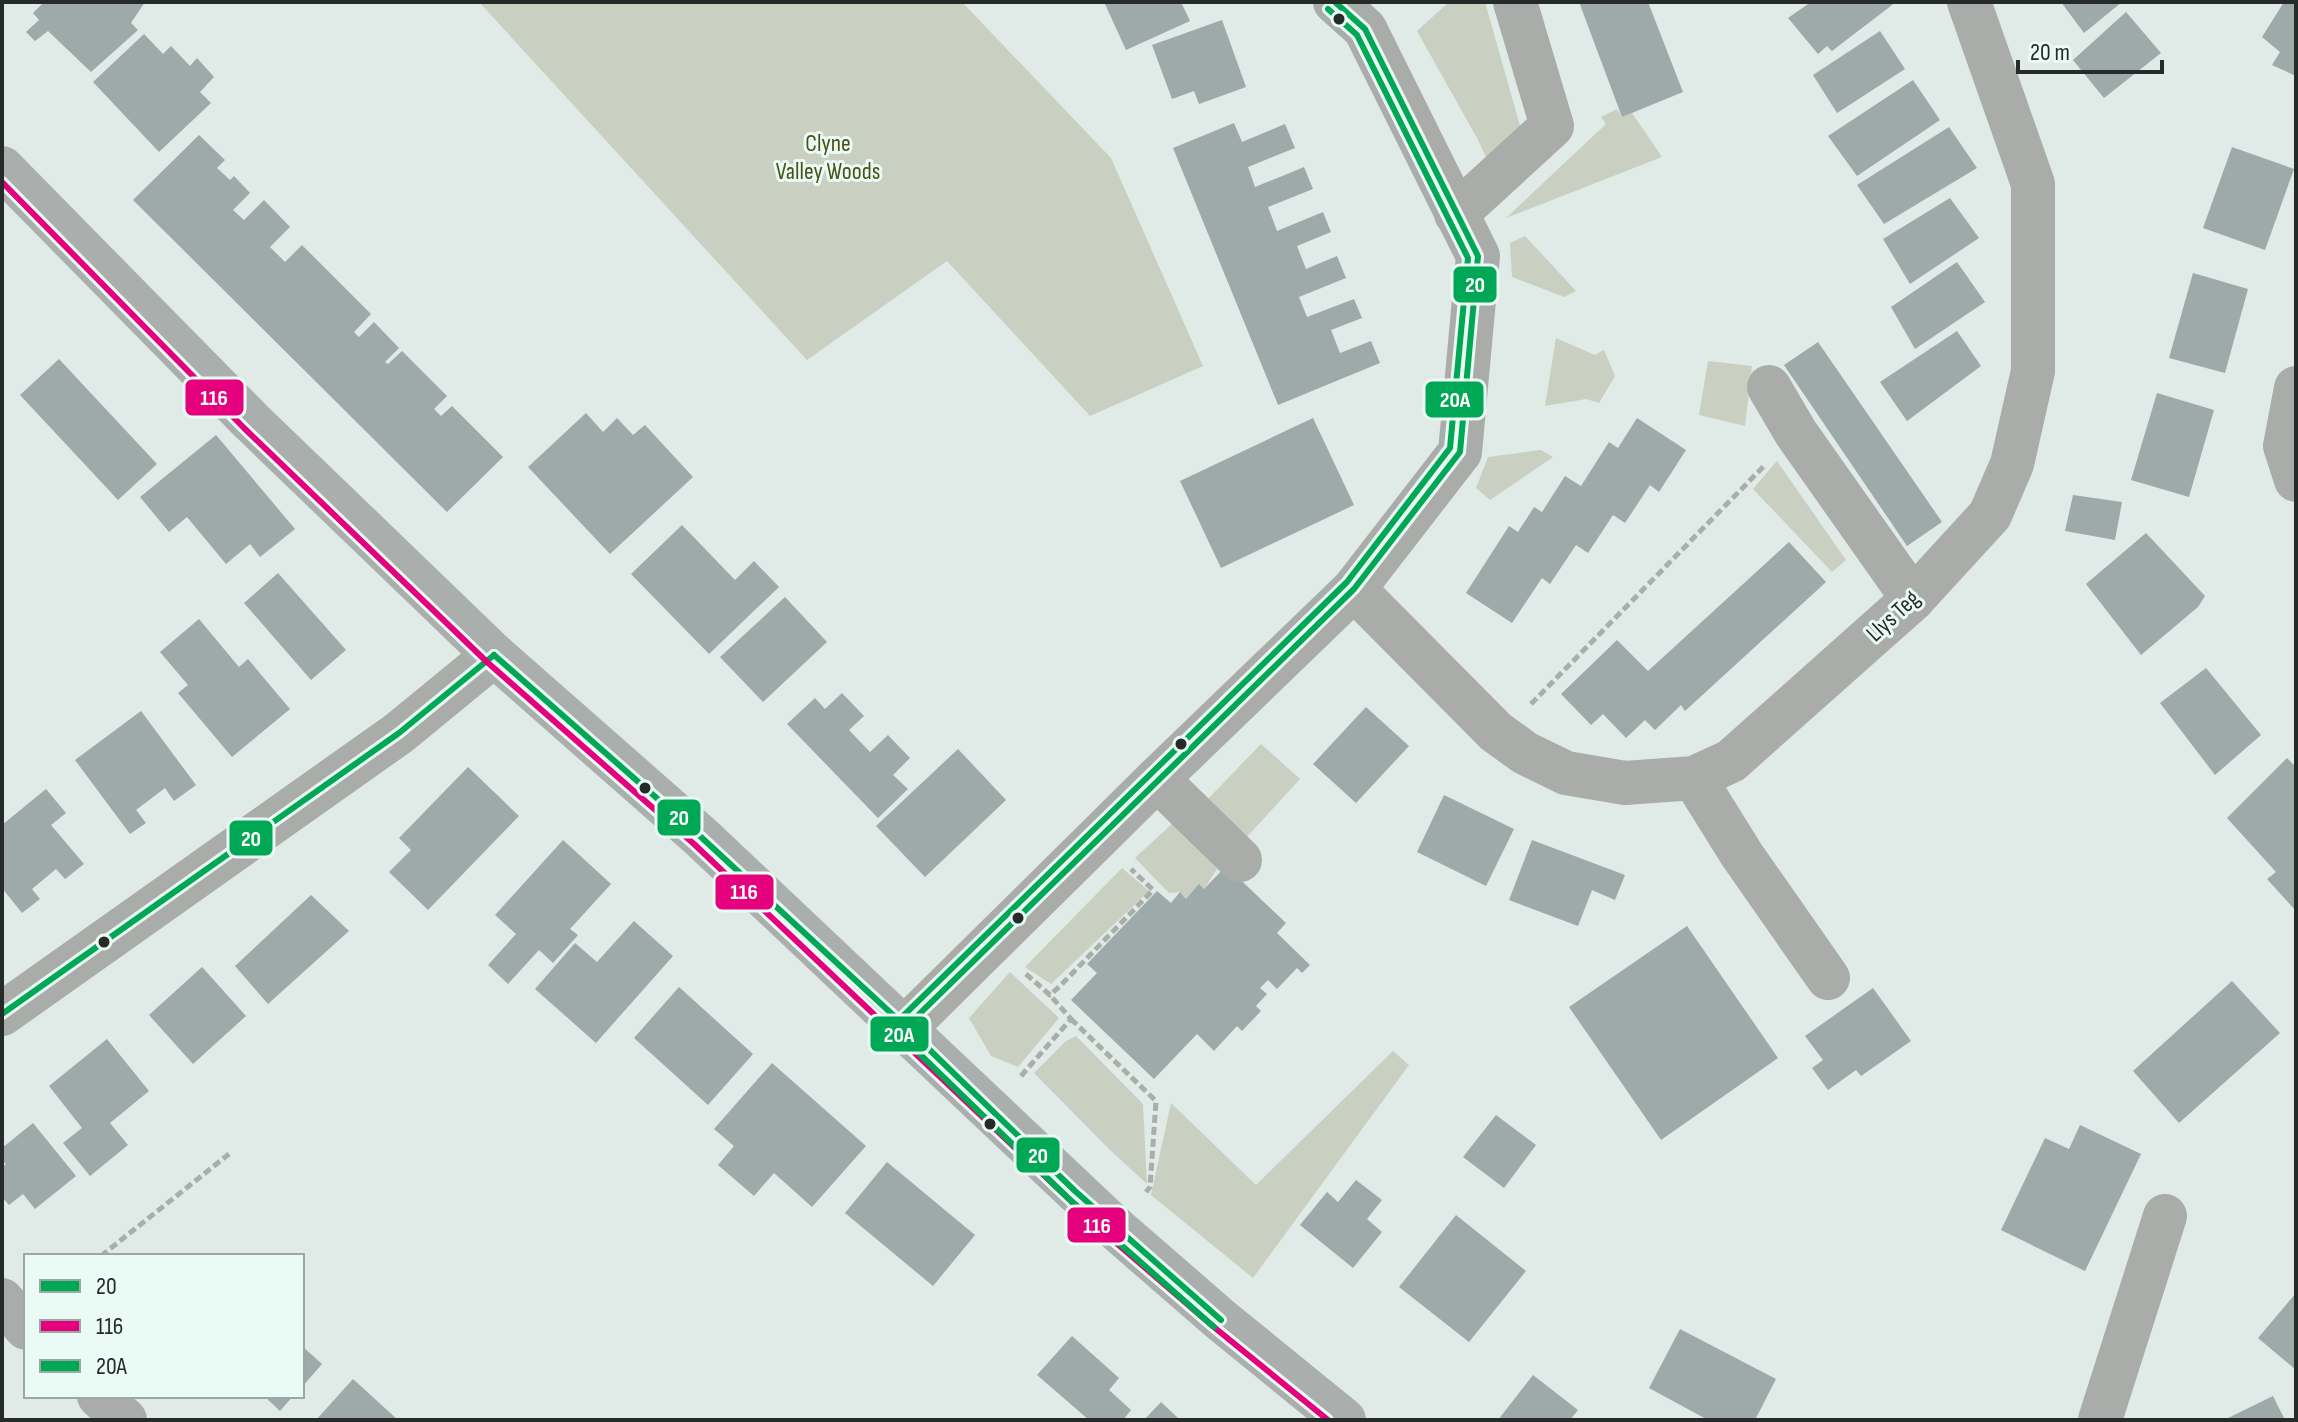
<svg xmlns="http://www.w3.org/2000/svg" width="2298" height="1422" viewBox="0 0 2298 1422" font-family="'Sofia Sans Condensed',sans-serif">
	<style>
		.green { fill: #c9d0c1 }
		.building { fill: #9daaa9 }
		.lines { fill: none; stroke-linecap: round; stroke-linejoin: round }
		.path { stroke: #a9aeab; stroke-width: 5; stroke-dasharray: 8 4; stroke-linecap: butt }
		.minor { stroke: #aaacaa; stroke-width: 44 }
		.major { stroke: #aaaeac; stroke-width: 44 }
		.bus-1-casing { stroke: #eafaf4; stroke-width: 12 }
		.bus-2-casing { stroke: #eafaf4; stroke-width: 12 }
		.bus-3-casing { stroke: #eafaf4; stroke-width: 12 }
		.bus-1 { stroke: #00a754; stroke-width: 6 }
		.bus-2 { stroke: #e5007d; stroke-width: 6 }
		.bus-3 { stroke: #00a754; stroke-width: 6 }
		.bus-dot { fill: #252b29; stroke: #eafaf4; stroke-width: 3 }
		.labels { text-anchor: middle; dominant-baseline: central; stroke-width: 6; stroke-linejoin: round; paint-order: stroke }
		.park-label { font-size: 24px; fill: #4a5116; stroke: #eafaf4 }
		.street-label { font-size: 24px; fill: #252b29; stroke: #eafaf4 }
		.line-badge { stroke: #eafaf4; stroke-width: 3 }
		.badge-label { font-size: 22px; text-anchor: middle; font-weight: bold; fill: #fff }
	</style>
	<rect width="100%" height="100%" fill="#e0eae6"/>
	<g class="green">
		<path d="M479,2h483l149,156 92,208 -113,50 -143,-155 -140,99z"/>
		<path d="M1449,2h36l39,138 -35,23 -12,-25 -60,-107z"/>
		<path d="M1617,109l5,8 10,-4 30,44 -156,61 100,-94 -5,-7z"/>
		<path d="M1525,236l51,55 -12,6 -52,-20 -2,-34z"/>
		<path d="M1556,338l39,17 9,-5 11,26 -16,27 -13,-4 -41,7z"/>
		<path d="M1708,361l44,5 -7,60 -46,-11z"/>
		<path d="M1541,450l12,7 -63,43 -14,-12 12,-31z"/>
		<path d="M1777,461l69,99 -14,12 -79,-83z"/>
		<path d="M1261,744l39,35 -57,62 -38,-39z"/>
		<path d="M1174,822l43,47 -13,20 -5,-4 -13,14 -6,-7 -11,1 -34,-35z"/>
		<path d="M1122,868l27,23 -98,93 -26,-17z"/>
		<path d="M1010,972l49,46 -41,49 -27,-11 -22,-38z"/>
		<path d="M1076,1036l67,68 4,80 -38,-35 -75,-76 32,-32z"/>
		<path d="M1393,1051l16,14 -156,213 -102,-83 20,-92 85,82z"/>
	</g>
	<g class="building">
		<path d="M44,2h101l-14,21 7,7 -47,42 -43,-41 -13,10 -9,-9 13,-12 -6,-7z"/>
		<path d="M1104,2h77l9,19 -64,29z"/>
		<path d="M1579,2h69l35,90 -61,25z"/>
		<path d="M1811,2h85l-64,49 -5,-5 -9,8 -30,-36z"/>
		<path d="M2061,2h61l-38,31z"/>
		<path d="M2284,2h12v74l-24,-11 8,-13 -18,-15z"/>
		<path d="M2126,12l35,41 -57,45 -31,-38z"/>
		<path d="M1222,20l24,67 -47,17 -5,-13 -22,8 -20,-54z"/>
		<path d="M1880,31l25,38 -68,44 -24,-38z"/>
		<path d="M144,34l19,20 8,-8 19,20 7,-8 17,19 -14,15 11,11 -52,49 -66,-70z"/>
		<path d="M1913,80l27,40 -83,56 -29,-40z"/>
		<path d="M1234,123l8,19 43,-18 10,24 -47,19 7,20 49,-20 9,22 -45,18 9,24 46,-19 8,20 -34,14 9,23 31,-13 9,22 -47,19 8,20 47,-18 8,19 -31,12 9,23 31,-12 9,22 -102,42 -105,-257z"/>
		<path d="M1949,127l28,41 -93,56 -27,-39z"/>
		<path d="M199,135l26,25 -8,8 13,12 4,-4 16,17 -17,17 11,10 20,-20 26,27 -20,20 15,15 17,-17 69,69 -17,18 5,5 15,-15 25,26 -14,14 3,2 14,-13 45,45 -13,13 7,7 11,-10 51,51 -56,55 -314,-312z"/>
		<path d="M2232,147l62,22 -29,81 -62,-22z"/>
		<path d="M1950,198l29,40 -69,46 -27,-45z"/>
		<path d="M1957,262l28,40 -70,47 -24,-42z"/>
		<path d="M2193,273l55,16 -23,84 -56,-15z"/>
		<path d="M1957,331l24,35 -74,55 -27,-39z"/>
		<path d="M1818,342l124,180 -35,24 -123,-181z"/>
		<path d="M59,359l98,105 -39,36 -98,-105z"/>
		<path d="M2157,393l57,17 -25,87 -58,-17z"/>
		<path d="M586,413l17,19 14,-14 16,17 12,-10 48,52 -83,77 -82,-87z"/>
		<path d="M1313,418l41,87 -133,63 -41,-87z"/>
		<path d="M1637,418l49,32 -27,42 -9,-7 -25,38 -12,-8 -25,38 -12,-8 -26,39 -8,-6 -30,45 -46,-30 43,-67 9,6 16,-25 8,5 23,-36 16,10 28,-44 9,6z"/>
		<path d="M216,435l79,94 -35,28 -10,-13 -24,20 -39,-47 -18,15 -29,-35z"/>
		<path d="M2073,495l49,7 -7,38 -50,-9z"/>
		<path d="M682,525l53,55 19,-19 25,26 -70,67 -78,-80z"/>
		<path d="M2146,533l59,63 -7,11 -57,48 -55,-71z"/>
		<path d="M1789,542l37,40 -141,129 -4,-6 -26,25 -10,-10 -19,18 -23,-24 -12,11 -30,-31 56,-54 31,31z"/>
		<path d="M278,573l68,77 -35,30 -67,-77z"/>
		<path d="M785,597l42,45 -64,60 -43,-45z"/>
		<path d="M199,619l40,48 9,-8 42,50 -58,48 -54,-64 10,-8 -28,-33z"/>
		<path d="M2206,668l55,67 -46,40 -55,-72z"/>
		<path d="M842,693l22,23 -15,14 21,22 18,-17 22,23 -17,17 15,14 -30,29 -91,-94 28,-26 10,11z"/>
		<path d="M1366,707l43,39 -53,57 -43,-39z"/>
		<path d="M141,711l55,74 -22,16 -9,-13 -29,22 10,13 -16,11 -55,-74z"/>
		<path d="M958,749l48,51 -81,77 -49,-51z"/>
		<path d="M2287,758l9,9v144l-29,-32 9,-7 -49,-54z"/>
		<path d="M468,767l51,49 -91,94 -39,-38 22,-22 -12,-12z"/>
		<path d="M46,789l20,24 -15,12 33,39 -19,15 -9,-10 -24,20 8,10 -18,14 -20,-25v-63z"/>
		<path d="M1444,795l70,34 -28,57 -69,-34z"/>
		<path d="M563,840l48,44 -41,45 8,6 -25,28 -14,-13 -31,34 -20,-19 28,-31 -21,-19z"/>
		<path d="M1532,840l93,35 -10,25 -23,-10 -14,36 -69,-26z"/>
		<path d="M1226,866l60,57 -9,10 33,32 -8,8 -5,-5 -20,21 -9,-9 -8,8 7,6 -11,12 5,5 -19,20 -5,-5 -23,25 -17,-17 -43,45 -83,-79 26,-27 -10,-9 70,-73 14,12 9,-11 6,7 13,-15 5,5z"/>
		<path d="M311,895l38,36 -81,73 -33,-38z"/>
		<path d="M634,921l39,35 -77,87 -61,-54 40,-46 22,19z"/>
		<path d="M1687,926l91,132 -117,82 -92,-133z"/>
		<path d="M202,967l44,49 -53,48 -44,-49z"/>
		<path d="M2232,981l48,52 -101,90 -46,-52z"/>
		<path d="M679,987l74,67 -45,51 -74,-67z"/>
		<path d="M1873,988l38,53 -50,35 -5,-6 -28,20 -16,-22 11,-8 -18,-24z"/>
		<path d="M107,1039l42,52 -39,32 18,22 -38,31 -27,-33 19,-15 -33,-42z"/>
		<path d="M772,1063l94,83 -54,61 -38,-34 -20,23 -36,-31 16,-19 -20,-17z"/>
		<path d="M1496,1115l40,30 -32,43 -41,-31z"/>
		<path d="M33,1123l43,53 -41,33 -12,-15 -14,11 -7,-8v-30l4,-3 -4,-4v-12z"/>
		<path d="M2080,1125l61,29 -56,117 -84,-41 44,-92 24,11z"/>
		<path d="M887,1162l88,73 -42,51 -88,-73z"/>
		<path d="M1356,1180l26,20 -15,19 15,13 -29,36 -53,-43 27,-33 11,10z"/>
		<path d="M1456,1215l70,56 -57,71 -70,-55z"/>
		<path d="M2296,1293v77l-38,-32z"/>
		<path d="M1680,1329l96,50 -21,41h-47l-59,-32z"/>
		<path d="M1072,1336l47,42 -10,12 22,20 -8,10h-34l-52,-45z"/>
		<path d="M302,1346l20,18 -20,23z"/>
		<path d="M1533,1375l45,35 -8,10h-72z"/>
		<path d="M353,1379l45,41h-82z"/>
		<path d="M264,1396h29l-13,15z"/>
		<path d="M2273,1396l12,24h-61z"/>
		<path d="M1161,1402l17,16 -2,2h-32z"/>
	</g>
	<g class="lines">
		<g class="path">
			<path d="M1531,704l234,-239"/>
			<path d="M1026,974l24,21 11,-10 92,-95 -22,-21"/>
			<path d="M1071,1019l85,82 -6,86 -4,5"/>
			<path d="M1021,1076l50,-57 -21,-24"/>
			<path d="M101,1256l128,-102"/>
		</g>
		<g class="minor">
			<path d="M1456,214l96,-88 -37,-124"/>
			<path d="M1769,387l27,46 117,166"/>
			<path d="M2296,388l-11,58 11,34"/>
			<path d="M1354,589l142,143 29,21 41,20 59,10 69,-5 37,-17 182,-162 77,-84 22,-51 21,-93v-187l-64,-182"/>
			<path d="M1694,778l48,77 86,123"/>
			<path d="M1157,779l83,81"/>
			<path d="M2,1014l397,-281 95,-78"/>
			<path d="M906,1027l251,-248 197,-190 106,-137 18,-196 -113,-227 -30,-27"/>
			<path d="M2,1300l24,28"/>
			<path d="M99,1396l26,24"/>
			<path d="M2100,1420l65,-204"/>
		</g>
		<path class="major" d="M2,168l249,253 243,234 207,182 413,390 107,93 123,100"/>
		<defs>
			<g id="bus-1">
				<path d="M494,655l207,182 205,190 169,164 146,129"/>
				<path d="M2,1014l397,-281 95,-78"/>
				<path d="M906,1027l448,-438 106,-137 18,-196 -113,-227 -30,-27"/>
			</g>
			<path id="bus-2" d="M2,182l242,246 243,234 207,182 413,391 108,93 113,92"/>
			<path id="bus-3" d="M1214,1327l-146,-129 -169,-164 -3,-8 3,-6 448,-438 103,-134 18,-190 -111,-223 -29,-26"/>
		</defs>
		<use href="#bus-1" class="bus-1-casing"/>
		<use href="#bus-2" class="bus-2-casing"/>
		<use href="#bus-3" class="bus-3-casing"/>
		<use href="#bus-1" class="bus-1"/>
		<use href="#bus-2" class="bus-2"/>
		<use href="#bus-3" class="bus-3"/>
	</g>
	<g class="bus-dot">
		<circle cx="1339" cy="19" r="7"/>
		<circle cx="1181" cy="744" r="7"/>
		<circle cx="645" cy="788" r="7"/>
		<circle cx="1018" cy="918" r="7"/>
		<circle cx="104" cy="942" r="7"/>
		<circle cx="990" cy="1124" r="7"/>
	</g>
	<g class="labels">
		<g class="park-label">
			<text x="828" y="143">Clyne<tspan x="828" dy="28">Valley Woods</tspan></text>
		</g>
		<g class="street-label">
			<text transform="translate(1893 616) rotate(-43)">Llys Teg</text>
		</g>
	</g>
	<g class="line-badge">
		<rect x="1452" y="265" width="46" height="39" rx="8" fill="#00a754"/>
		<rect x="184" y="378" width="61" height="39" rx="8" fill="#e5007d"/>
		<rect x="1424" y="380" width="61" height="39" rx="8" fill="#00a754"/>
		<rect x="656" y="798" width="46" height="39" rx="8" fill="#00a754"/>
		<rect x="228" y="819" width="46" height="38" rx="8" fill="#00a754"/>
		<rect x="714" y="873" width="61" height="38" rx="8" fill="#e5007d"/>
		<rect x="869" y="1015" width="61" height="38" rx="8" fill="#00a754"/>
		<rect x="1015" y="1136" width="46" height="38" rx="8" fill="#00a754"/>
		<rect x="1066" y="1206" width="61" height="38" rx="8" fill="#e5007d"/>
	</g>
	<g class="badge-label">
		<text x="1475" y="292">20</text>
		<text x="214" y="405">116</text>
		<text x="1455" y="407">20A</text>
		<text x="679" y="825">20</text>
		<text x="251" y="846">20</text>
		<text x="744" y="899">116</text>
		<text x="899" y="1042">20A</text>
		<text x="1038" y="1163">20</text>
		<text x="1097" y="1233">116</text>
	</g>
	<rect width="2298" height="1422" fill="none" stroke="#252b29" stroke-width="8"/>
	<rect x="24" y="1254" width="280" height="144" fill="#eafaf4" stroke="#9ba7a3" stroke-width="2"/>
	<rect x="40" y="1280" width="40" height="12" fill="#00a754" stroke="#9ba7a3" stroke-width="2"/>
	<text x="96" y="1294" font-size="24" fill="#252b29">20</text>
	<rect x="40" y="1320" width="40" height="12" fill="#e5007d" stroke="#9ba7a3" stroke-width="2"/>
	<text x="96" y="1334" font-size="24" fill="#252b29">116</text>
	<rect x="40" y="1360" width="40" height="12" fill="#00a754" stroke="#9ba7a3" stroke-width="2"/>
	<text x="96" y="1374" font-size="24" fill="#252b29">20A</text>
	<path d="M2018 60v12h144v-12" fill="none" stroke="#252b29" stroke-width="4"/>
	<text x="2030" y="60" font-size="24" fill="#252b29" stroke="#eafaf4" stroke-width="6" paint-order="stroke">20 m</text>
</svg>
